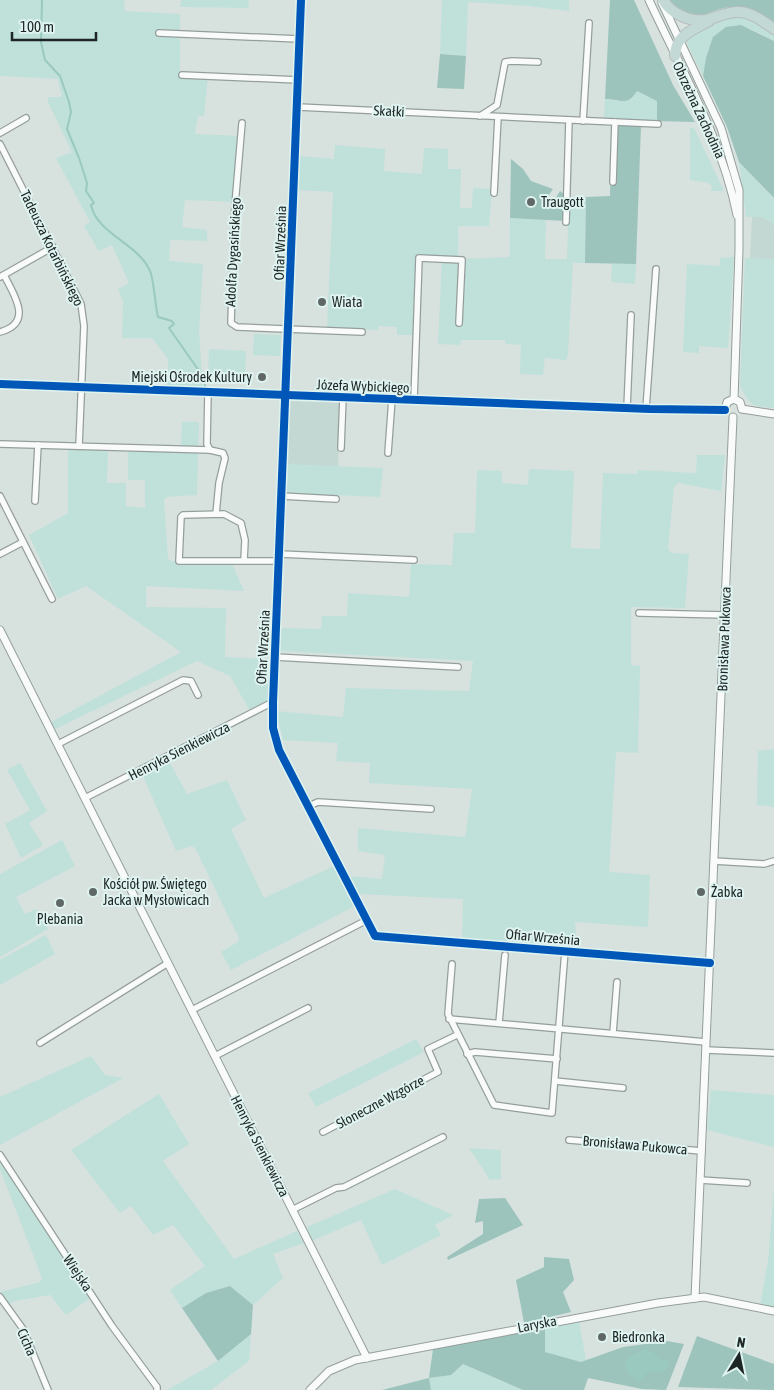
<svg xmlns="http://www.w3.org/2000/svg" width="774" height="1390" viewBox="0 0 774 1390" font-family="'Asap Condensed',sans-serif">
	<style>
		.built { fill: #c3d8d3 }
		.green { fill: #c0e0da }
		.forest { fill: #9cc4bc }
		.water { fill: #99c9bf }
		.lines { fill: none; stroke-linecap: round; stroke-linejoin: round }
		.stream { stroke: #99c9bf; stroke-width: 2 }
		.minor-casing { stroke: #959e9b; stroke-width: 8 }
		.tertiary-casing { stroke: #959e9b; stroke-width: 9 }
		.motorway-casing { stroke: #b7bdbc; stroke-width: 12 }
		.minor { stroke: #f9fbfa; stroke-width: 5.5 }
		.tertiary { stroke: #f9fbfa; stroke-width: 7 }
		.motorway { stroke: #c3d9d6; stroke-width: 10 }
		.cycleway-casing { stroke: #dff4f0; stroke-width: 11 }
		.cycleway { stroke: #0057b8; stroke-width: 8 }
		.poi-dot { fill: #5f6866; stroke: #dff4f0; stroke-width: 2 }
		.labels { text-anchor: middle; dominant-baseline: central; stroke-width: 4; stroke-linejoin: round; paint-order: stroke }
		.street-label { font-size: 14px; fill: #1e2625; stroke: #dff4f0 }
		.poi-label { font-size: 14px; fill: #1e2625; stroke: #dff4f0; text-anchor: start }
	</style>
	<rect width="100%" height="100%" fill="#d7e2df"/>
	<g class="built">
		<path d="M752,217h11l11,8v34h-24z"/>
		<path d="M289,401l51,2 -2,64 -53,-2z"/>
	</g>
	<g class="green">
		<path d="M0,0h124l1,11 55,3v59l28,2 -4,41h-6l-3,18 49,2 -7,66 -52,-2 -3,27 25,3v11l-37,-1 -1,21 34,3 -4,66 4,59 -36,-1 1,-29 -16,-21h-30l1,-37 -5,-12 11,-6 -17,-38 -13,6 -15,-25 6,-4 -34,-64 16,-6 -24,-50v-5h14l-4,-18 -58,-3z"/>
		<path d="M181,0h67l1,8 -69,-1z"/>
		<path d="M442,0h127v11l-41,-5 -60,-4 -2,54 -26,-2z"/>
		<path d="M736,16l19,6 19,12v7l-25,-13 -43,30 -3,18 -18,-37 28,-16z"/>
		<path d="M637,91l20,10v20l-53,-3 1,-19 14,2 14,-3z"/>
		<path d="M690,128h4l30,63h-13l1,-4 -3,-4 -19,-3z"/>
		<path d="M335,145l50,4 -1,22 38,3 2,-26 24,1v20h13l-1,39h12l1,-20 19,1 -3,37h-31v33l52,-2v-39l36,2 -1,39h22l2,-61 17,-1 -1,66h-12l-5,91 -2,6 -21,-2 -2,17 -23,-1 1,-29 -16,-1v-4h-44l-1,5 -22,-1 4,-87 -25,-1 -3,79h-17v-8l-19,-1v4l-51,-2 6,-136 -36,-2 2,-34 35,3z"/>
		<path d="M739,162l35,37v26l-11,-8h-17z"/>
		<path d="M734,257l-6,91 -29,-2v7l-16,-1 4,-88 33,2v-8z"/>
		<path d="M745,258l29,1v149c-22,-1 -25,-3 -34,-23z"/>
		<path d="M612,264h24l-1,20 -24,-2z"/>
		<path d="M254,334l27,1 -1,21 -27,-1z"/>
		<path d="M209,349l37,2 -1,25 -37,-2z"/>
		<path d="M182,422h17l-2,73 -30,2 -3,3 4,59 4,2 60,3 12,27 -98,-5v21l80,1 -1,49 45,2v41l-20,11 -20,-35 -33,-15 -142,68 -4,-7 130,-70 -95,-66 -28,13 -29,-64 39,-22v-63h40l-1,33h19v23l19,2v-28h-17v-28l50,-4 3,-4z"/>
		<path d="M697,455h28l-4,36 -43,-8 -4,4 -6,62 3,4 18,1 -4,54 -54,-1v58l9,1 -2,87 -22,-1 -7,120 41,3 -2,52 -73,-5 2,27 -115,-10 1,-40 -104,-5 -4,12 -124,64 -10,-18 17,-10 1,-4 -44,-90 -4,-2 -15,5 -34,-77 27,-13 18,33 40,-14 19,40 -15,9 33,69 79,-36 7,14 32,3 3,-24 -27,-4v-23l107,9 7,-48 -103,-6 1,-20 -34,-2 2,-18 -55,-3 -7,-29 67,6 3,-29 123,3 4,-30 -193,-10 1,-23 40,1 1,-13h25l1,-23 61,4 2,-33 41,1 2,-32h21l2,-63 25,1v12l26,2 1,-16 45,2 -3,77 29,1 3,-76 34,1v-4l59,3z"/>
		<path d="M286,464l97,4 -3,29 -95,-4z"/>
		<path d="M774,749v58l-17,-2 1,-54z"/>
		<path d="M20,763l27,48 -18,12 14,22 -22,13 -16,-34 25,-14 -23,-40z"/>
		<path d="M62,840l13,26 -59,31 9,17 11,-5 12,20 -48,28v-83z"/>
		<path d="M46,935l9,19 -55,31v-25z"/>
		<path d="M416,1039l8,13 -108,55 -8,-14z"/>
		<path d="M91,1056l14,19 18,3 -123,67v-48z"/>
		<path d="M711,1090l63,5v52l-67,-17z"/>
		<path d="M159,1094l30,50 -26,17 71,98 63,-28 7,12 -31,11 10,24 -30,27 -23,-19 -24,7 -24,15 -12,-18 35,-24 -32,-41 -20,10 -22,-29 -11,7 -49,-63z"/>
		<path d="M469,1148l32,2v29l-11,1z"/>
		<path d="M1,1162l91,135 -26,18 -16,-20 -35,6 -8,4 -7,-13 40,-10 2,-4 -42,-109z"/>
		<path d="M774,1188v120l-14,-2 8,-46z"/>
		<path d="M395,1189l58,26 -18,10 6,10 -59,30 -21,-45 -50,21 -4,-14z"/>
		<path d="M579,1322l7,38 -5,2 -37,-10 1,-24z"/>
		<path d="M251,1334l-2,27 -38,29h-44l51,-29z"/>
		<path d="M463,1364l60,26h-92l-2,-12 22,-3z"/>
	</g>
	<g class="forest">
		<path d="M610,0h24l39,85 22,37 -38,-1v-20l-20,-10c-10,16 -16,8 -32,8z"/>
		<path d="M669,0h105v24c-12,-5 -28,-16 -40,-17 -24,-1 -42,25 -65,-7z"/>
		<path d="M741,25l33,16v157l-35,-36 -12,-35 -24,-51 3,-18 7,-21 13,-10z"/>
		<path d="M440,54l26,2 -2,33 -27,-1z"/>
		<path d="M612,125l29,1 -5,138 -51,-1 1,-66 24,-1z"/>
		<path d="M511,159l12,10 8,12 22,8 -5,7 6,5 6,-10 9,7 -4,23 -55,-3z"/>
		<path d="M505,1198l18,27 -75,35 -1,-3 36,-23v-13l-8,2 4,-24z"/>
		<path d="M544,1257l25,2 5,21 -11,12 8,20 -47,11 -8,-43 28,-13z"/>
		<path d="M230,1286l23,19 -2,29 -33,27 -36,-53 24,-15z"/>
		<path d="M545,1328v24l36,10 42,-15 44,-6 17,3 -18,46 -24,-1 -54,-11 -4,12h-61l-60,-26 -12,11 -22,3 2,12h-49l47,-12 4,-29z"/>
		<path d="M697,1336l77,28v26l-96,-3z"/>
	</g>
	<path class="water" d="M646,1349l7,3 6,7 8,1 3,3 -6,9 -14,-1 -11,10 -11,-7 -3,-13 3,-4z"/>
	<g class="lines">
		<path class="stream" d="M42,0l-1,42 4,18 15,16 9,26 2,10 -4,17 12,29 8,25 -1,8 8,12 -3,2c6,29 48,39 59,66 4,9 5,34 8,46l14,4 2,3 -5,4 35,50 1,8"/>
		<defs>
			<g id="minor">
				<path d="M301,0l-28,702v26l6,22 96,186 335,27"/>
				<path d="M159,33l140,6"/>
				<path d="M182,75l116,5"/>
				<path d="M298,107l360,17"/>
				<path d="M480,116l17,-11 8,-43 7,-1 26,1"/>
				<path d="M583,121l6,-98"/>
				<path d="M242,123l-7,82 -4,118 6,4 125,5"/>
				<path d="M0,133l26,-15"/>
				<path d="M0,144l81,160 3,22 -5,120"/>
				<path d="M613,182l2,-60"/>
				<path d="M494,193l4,-76"/>
				<path d="M566,222l3,-102"/>
				<path d="M0,277l53,-30"/>
				<path d="M0,332c34,-9 14,-37 4,-57"/>
				<path d="M208,392l-1,52 3,6 13,3 2,5 -6,25 -3,31"/>
				<path d="M414,400l5,-142 43,2 -3,63"/>
				<path d="M627,408l4,-93"/>
				<path d="M646,409l10,-140"/>
				<path d="M0,444l210,6"/>
				<path d="M341,448l2,-51"/>
				<path d="M388,453l4,-54"/>
				<path d="M0,496l52,103"/>
				<path d="M281,496l55,3"/>
				<path d="M35,501l3,-56"/>
				<path d="M0,554l23,-12"/>
				<path d="M280,554l134,6"/>
				<path d="M244,561l1,-21 -4,-17 -17,-9 -41,1 -2,2 -2,44h101"/>
				<path d="M639,613l86,2"/>
				<path d="M275,657l183,10"/>
				<path d="M58,744l125,-64 8,1 7,14"/>
				<path d="M85,798l188,-96"/>
				<path d="M309,806l9,-4 113,7"/>
				<path d="M714,861l50,3 10,-3"/>
				<path d="M452,964l-4,50 46,91 58,8 13,-162"/>
				<path d="M192,1010l175,-90"/>
				<path d="M449,1019l257,23"/>
				<path d="M499,1023l6,-68"/>
				<path d="M613,1033l4,-51"/>
				<path d="M40,1043l128,-80"/>
				<path d="M706,1050l68,3"/>
				<path d="M467,1054l8,-2 82,7"/>
				<path d="M215,1056l93,-48"/>
				<path d="M555,1081l68,7"/>
				<path d="M323,1132l115,-60 -10,-23 29,-14"/>
				<path d="M569,1140l133,11"/>
				<path d="M0,1155l112,171 45,61v3"/>
				<path d="M700,1180l47,3"/>
				<path d="M292,1210l44,-22 8,-1 99,-50"/>
				<path d="M0,1297l23,32 25,61"/>
			</g>
			<g id="tertiary">
				<path d="M649,0c32,69 73,139 88,215"/>
				<path d="M662,3l59,125 18,62v60l-5,149"/>
				<path d="M0,384l650,25 75,1"/>
				<path d="M742,409l32,5"/>
				<path d="M725,410l2,-8 7,-3 6,3 2,7"/>
				<path d="M0,630l367,728"/>
				<path d="M695,1298l38,-881"/>
				<path d="M310,1390l19,-19 26,-11 303,-57 46,-6 70,14"/>
			</g>
			<g id="motorway">
				<path d="M663,0c8,14 27,22 43,20 12,-3 22,-9 34,-8 13,1 24,10 34,17"/>
				<path d="M675,56c0,-21 18,-26 34,-35"/>
			</g>
		</defs>
		<use href="#minor" class="minor-casing"/>
		<use href="#tertiary" class="tertiary-casing"/>
		<use href="#motorway" class="motorway-casing"/>
		<use href="#minor" class="minor"/>
		<use href="#tertiary" class="tertiary"/>
		<use href="#motorway" class="motorway"/>
		<defs>
			<g id="cycleway">
				<path d="M301,0l-28,702v26l6,22 96,186 335,27"/>
				<path d="M0,384l650,25 75,1"/>
			</g>
		</defs>
		<use href="#cycleway" class="cycleway-casing"/>
		<use href="#cycleway" class="cycleway"/>
	</g>
	<g class="poi-dot">
		<circle cx="531" cy="202" r="5"/>
		<circle cx="322" cy="302" r="5"/>
		<circle cx="262" cy="377" r="5"/>
		<circle cx="93" cy="892" r="5"/>
		<circle cx="701" cy="892" r="5"/>
		<circle cx="60" cy="903" r="5"/>
		<circle cx="602" cy="1337" r="5"/>
	</g>
	<g class="labels">
		<g class="street-label">
			<text transform="translate(699 110) rotate(65)">Obrzeżna Zachodnia</text>
			<text transform="translate(389 111) rotate(3)">Skałki</text>
			<text transform="translate(280 243) rotate(-88)">Ofiar Września</text>
			<text transform="translate(52 248) rotate(64)">Tadeusza Kotarbińskiego</text>
			<text transform="translate(233 252) rotate(-87)">Adolfa Dygasińskiego</text>
			<text transform="translate(363 386) rotate(2)">Józefa Wybickiego</text>
			<text transform="translate(724 639) rotate(-88)">Bronisława Pukowca</text>
			<text transform="translate(263 647) rotate(-87)">Ofiar Września</text>
			<text transform="translate(179 751) rotate(-27)">Henryka Sienkiewicza</text>
			<text transform="translate(543 937) rotate(5)">Ofiar Września</text>
			<text transform="translate(380 1102) rotate(-28)">Słoneczne Wzgórze</text>
			<text transform="translate(635 1145) rotate(5)">Bronisława Pukowca</text>
			<text transform="translate(260 1146) rotate(63)">Henryka Sienkiewicza</text>
			<text transform="translate(78 1273) rotate(56)">Wiejska</text>
			<text transform="translate(537 1324) rotate(-11)">Laryska</text>
			<text transform="translate(27 1342) rotate(66)">Cicha</text>
		</g>
		<g class="poi-label">
			<text x="541" y="202">Traugott</text>
			<text x="332" y="302">Wiata</text>
			<text x="252" y="377" text-anchor="end">Miejski Ośrodek Kultury</text>
			<text x="103" y="884">Kościół pw. Świętego<tspan x="103" dy="16">Jacka w Mysłowicach</tspan></text>
			<text x="711" y="892">Żabka</text>
			<text x="60" y="919" text-anchor="middle">Plebania</text>
			<text x="612" y="1337">Biedronka</text>
		</g>
	</g>
	<g transform="translate(739 1355) rotate(10)" stroke="#dff4f0" stroke-width="4" paint-order="stroke">
	<path d="M0-4L9 19L0 12L-9 19Z" fill="#1e2625"/>
	<text y="-8" font-size="14" font-weight="bold" text-anchor="middle" fill="#1e2625">N</text>
	</g>
	<path d="M12 32v8h84v-8" fill="none" stroke="#1e2625" stroke-width="2.5"/>
	<text x="20" y="32" font-size="15" fill="#1e2625" stroke="#dff4f0" stroke-width="4" paint-order="stroke">100 m</text>
</svg>
